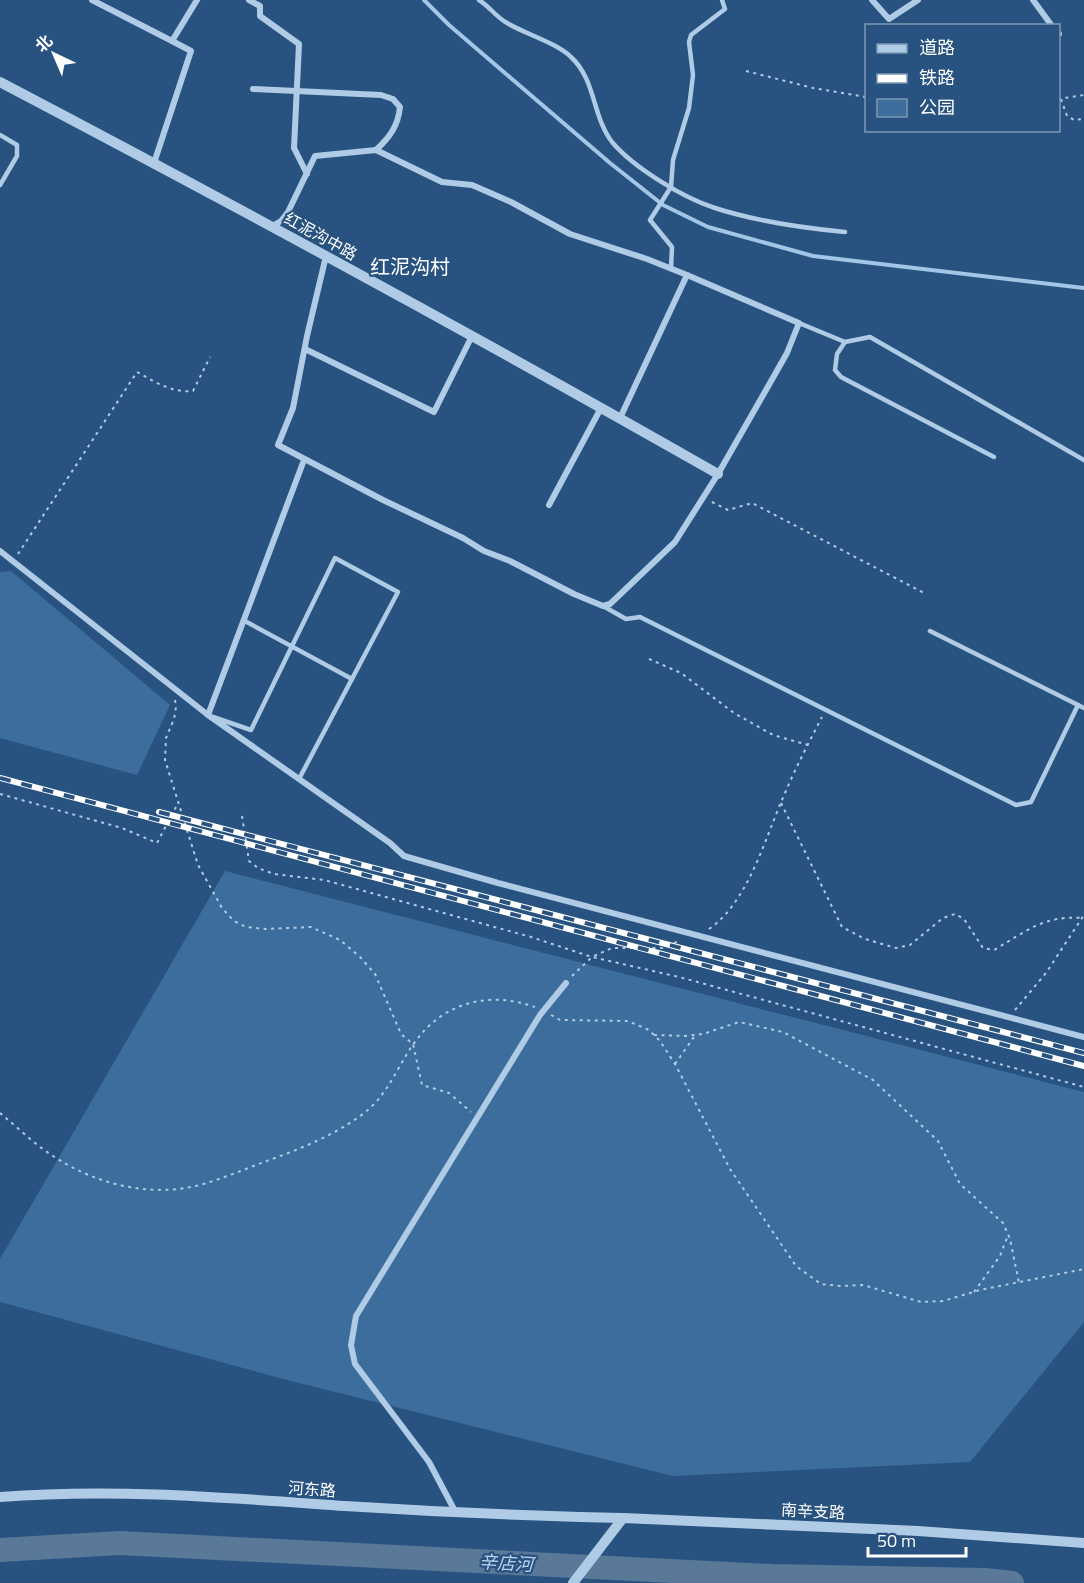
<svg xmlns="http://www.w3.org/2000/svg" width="1084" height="1583" viewBox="0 0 1084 1583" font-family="'Titillium Web','Noto Sans SC',sans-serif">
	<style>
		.green { fill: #3d6d9d }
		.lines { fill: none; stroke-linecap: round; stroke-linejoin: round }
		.stream { stroke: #a4c6e6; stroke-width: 4 }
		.river { stroke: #5a7898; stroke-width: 24 }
		.path { stroke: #b0cbe5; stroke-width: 2; stroke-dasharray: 3 4.5; stroke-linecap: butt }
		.service { stroke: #b0cbe5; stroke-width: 4.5 }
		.minor { stroke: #b0cbe5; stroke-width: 6 }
		.tertiary { stroke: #b0cbe5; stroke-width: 10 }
		.rail-casing { stroke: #fff; stroke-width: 6 }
		.rail { stroke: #285380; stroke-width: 4; stroke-dasharray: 11; stroke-linecap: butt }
		.labels { text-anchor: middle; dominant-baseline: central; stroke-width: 4.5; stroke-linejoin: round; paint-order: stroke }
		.street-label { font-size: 16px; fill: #fff; stroke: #285380 }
		.water-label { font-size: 18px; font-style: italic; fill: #bbd4ed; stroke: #285380 }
		.quarter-label { font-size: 20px; fill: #fff; stroke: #285380 }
	</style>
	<rect width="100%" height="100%" fill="#285380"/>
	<g class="green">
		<path d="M11,571l159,134 -33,70 -137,-37v-166z"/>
		<path d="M225,871l859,221v230l-114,140 -297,14 -386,-96 -287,-78v-43z"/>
	</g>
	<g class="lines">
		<path class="stream" d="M424,0l25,25 161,138 53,42 45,22 105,29 271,32"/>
		<path class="river" d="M0,1550l120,-7 651,33 214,4 27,3"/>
		<g class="path">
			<path d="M746,71l67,17 53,9"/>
			<path d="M1058,99l26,-4"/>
			<path d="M1061,99l6,17 7,4 10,-1"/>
			<path d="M712,502l16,8 24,-7 172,90"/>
			<path d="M18,554l119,-182c18,10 35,21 56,19l17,-34"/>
			<path d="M649,659l32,14 53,40 39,22 35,10"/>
			<path d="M175,700l1,7 -2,12 -8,19 -1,22 33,105 24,43 12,13 12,6 19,2 46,-2 29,13 20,17 15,17 26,60 12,10 9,41 27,8 22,19"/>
			<path d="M0,794l122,34 35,15 20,-38"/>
			<path d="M781,803l61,124 23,12 31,9 14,-3 33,-27 12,-4 9,5 19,29 11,2c31,-18 50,-35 88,-32"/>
			<path d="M242,816l7,45 9,7 16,6 50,6 207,57 61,20 87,20 405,110"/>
			<path d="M709,929c38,-26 55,-87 73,-129 12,-29 26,-56 40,-83"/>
			<path d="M572,976l20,-19 20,-9h50l17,-7"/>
			<path d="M1015,1010l31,-37 38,-58"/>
			<path d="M551,1015l9,5 68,1 21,9 11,11 15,23 55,105 66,97 25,18 19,2 23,-1 58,17 22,-1 37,-11 104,-21"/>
			<path d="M654,1035l30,1 19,-2 36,-12 44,10 90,48 65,61 22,43 43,39 7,16 9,44"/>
			<path d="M675,1064l21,-30"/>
			<path d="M0,1113c17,14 34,31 53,43 42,28 97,42 147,29 21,-6 43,-15 64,-23 36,-13 75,-28 105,-53 19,-17 29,-42 43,-63 29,-43 75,-56 123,-39"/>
			<path d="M974,1292l26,-36 8,-21"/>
		</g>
		<g class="service">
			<path d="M479,0c10,6 17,17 28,23 18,11 50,20 64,34 25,23 21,59 41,85 21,25 71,56 103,66 40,13 88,20 130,24"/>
			<path d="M0,135l17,10v11l-17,29"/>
			<path d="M671,269l1,-22 -22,-27 21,-33 2,-27 16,-52 4,-33 -4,-33 2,-7 34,-26 -3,-9"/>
			<path d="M799,323l46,19 25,-5 214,123"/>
			<path d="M845,342l-8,12 -2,16 6,7 153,80"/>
			<path d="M603,606l23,13 14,-2 376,188 15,-3 47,-97 6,3"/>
			<path d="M243,620l109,59"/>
			<path d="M930,631l148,74"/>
			<path d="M213,717l38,13 84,-172 63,34 -99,187"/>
		</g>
		<g class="minor">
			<path d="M92,0l80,41 25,-41"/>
			<path d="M249,0l11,6v10l39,28 -5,104 13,26"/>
			<path d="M872,0l17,19 29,-19"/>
			<path d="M1033,0l19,26"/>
			<path d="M1058,34h1"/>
			<path d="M253,89l128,6 12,4 7,8c-2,19 -10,30 -24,43"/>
			<path d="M154,163l37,-112 -19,-10"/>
			<path d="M272,226l9,-5 7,-9 27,-56 61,-6 66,32 30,3 39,17 59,32 77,25 40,16 -67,143"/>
			<path d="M326,256l-19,80 -14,72 -15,37 105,55 80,38 21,13 26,10 64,33 29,12 7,-2 65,-62 43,-68 52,-91 17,-30 12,-30 -112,-48"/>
			<path d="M305,349l129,63 38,-76"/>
			<path d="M549,505l52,-97"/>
			<path d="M0,551l208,164 182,128 14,13 94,27 586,154"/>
			<path d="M208,715l96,-255"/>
			<path d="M456,1513l-27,-51 -74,-98 -4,-19 5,-29 184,-301 26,-32"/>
		</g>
		<g class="tertiary">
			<path d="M0,82c242,127 481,257 718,392"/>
			<path d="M0,1497c115,-9 230,1 345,9 93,6 185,10 278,12"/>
			<path d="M573,1583l50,-65 295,13 166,12"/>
		</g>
		<defs>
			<g id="rail">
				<path d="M0,778l1084,288"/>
				<path d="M159,812l925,241"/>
			</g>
		</defs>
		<use href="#rail" class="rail-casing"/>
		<use href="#rail" class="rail"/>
	</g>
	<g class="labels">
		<g class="street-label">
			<text transform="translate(321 236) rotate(29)">红泥沟中路</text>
			<text transform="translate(312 1489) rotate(4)">河东路</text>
			<text transform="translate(813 1511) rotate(3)">南辛支路</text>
		</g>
		<g class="water-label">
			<text transform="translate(506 1563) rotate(3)">辛店河</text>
		</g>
		<g class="quarter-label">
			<text x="410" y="266">红泥沟村</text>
		</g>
	</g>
	<rect x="865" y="24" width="195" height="108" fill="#285380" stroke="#7e98b3" stroke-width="1.5"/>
	<rect x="877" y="44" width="30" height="9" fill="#b0cbe5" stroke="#7e98b3" stroke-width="1.5"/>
	<text x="919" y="54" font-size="18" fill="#ffffff">道路</text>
	<rect x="877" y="74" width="30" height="9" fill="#ffffff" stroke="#7e98b3" stroke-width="1.5"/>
	<text x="919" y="84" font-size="18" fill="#ffffff">铁路</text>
	<rect x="877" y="99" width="30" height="18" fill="#3d6d9d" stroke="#7e98b3" stroke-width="1.5"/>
	<text x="919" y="114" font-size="18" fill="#ffffff">公园</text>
	<g transform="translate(54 54) rotate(316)" stroke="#285380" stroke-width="4.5" paint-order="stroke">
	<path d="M0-4.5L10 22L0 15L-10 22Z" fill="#ffffff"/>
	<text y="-9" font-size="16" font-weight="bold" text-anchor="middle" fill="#ffffff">北</text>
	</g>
	<path d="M868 1547v9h98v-9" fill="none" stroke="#ffffff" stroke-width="3"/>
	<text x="877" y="1547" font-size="18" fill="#ffffff" stroke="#285380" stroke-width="4.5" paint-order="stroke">50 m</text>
</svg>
